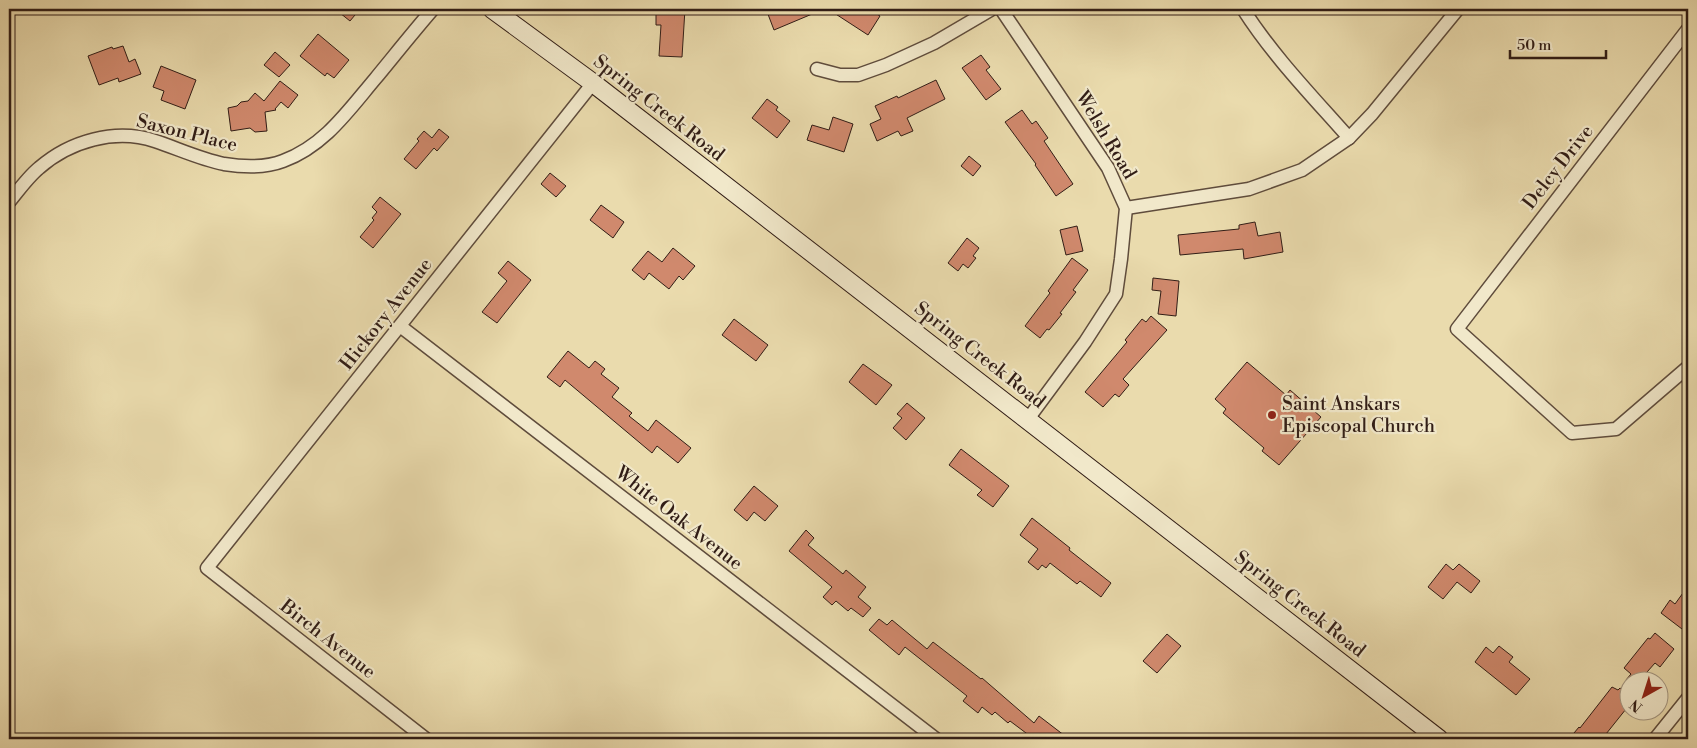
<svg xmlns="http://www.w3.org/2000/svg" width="1697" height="748" viewBox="0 0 1697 748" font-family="'Libre Bodoni',serif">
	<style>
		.building { fill: #d0896d; stroke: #311d16 }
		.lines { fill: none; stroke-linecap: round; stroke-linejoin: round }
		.minor-casing { stroke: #5f4c3c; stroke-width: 15 }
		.secondary-casing { stroke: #311d16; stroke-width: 20 }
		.minor { stroke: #f1e8ca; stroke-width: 12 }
		.secondary { stroke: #f1e8ca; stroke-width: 18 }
		.poi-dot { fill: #8f2418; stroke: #f1e8ca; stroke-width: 2 }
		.labels { text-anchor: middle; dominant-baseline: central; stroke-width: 4.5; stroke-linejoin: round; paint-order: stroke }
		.street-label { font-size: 19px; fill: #311d16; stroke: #f1e8ca }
		.poi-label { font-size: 19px; fill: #311d16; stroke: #f1e8ca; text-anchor: start }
	</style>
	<rect width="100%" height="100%" fill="#eadbad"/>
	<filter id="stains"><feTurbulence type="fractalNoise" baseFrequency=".004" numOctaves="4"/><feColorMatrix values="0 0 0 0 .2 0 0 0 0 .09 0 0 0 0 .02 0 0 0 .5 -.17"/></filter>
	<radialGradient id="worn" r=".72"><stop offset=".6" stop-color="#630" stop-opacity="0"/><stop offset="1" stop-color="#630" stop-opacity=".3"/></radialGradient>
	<g class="building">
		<path d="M335,9h25l-10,12z"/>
		<path d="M656,9h29l-3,48 -23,-1 2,-31h-5z"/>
		<path d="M766,9h58l-50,21z"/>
		<path d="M828,9h41l11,7 -12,19z"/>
		<path d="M318,34l31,26 -15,18 -7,-5 -2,3 -25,-20z"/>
		<path d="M123,46l6,16 6,-3 6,15 -22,8 -1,-4 -19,7 -11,-29 24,-9 1,2z"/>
		<path d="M275,52l15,13 -11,12 -15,-12z"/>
		<path d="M981,55l9,12 -4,3 15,19 -15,11 -24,-32z"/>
		<path d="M161,66l35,14 -11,29 -24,-9 3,-9 -11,-4z"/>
		<path d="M936,80l9,19 -38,19 6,13 -12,5 -3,-5 -21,10 -7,-17 11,-5 -6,-13 22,-10 1,2z"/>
		<path d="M280,81l18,14 -10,13 -7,-6 -6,7 1,1 -11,2 2,19 -12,1 -5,-4 -19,3 -3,-23 9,-2 4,-4 7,-1 7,-8 9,8z"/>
		<path d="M767,99l11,8 -2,3 14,11 -13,17 -25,-20z"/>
		<path d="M1022,110l10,14 4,-3 12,17 -4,3 29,43 -17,12 -21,-31 1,-1 -31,-42z"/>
		<path d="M833,117l20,7 -9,28 -37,-12 5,-15 17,5z"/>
		<path d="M439,129l10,8 -12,14 -3,-3 -18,21 -12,-10 15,-18 -2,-2 7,-8 8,7z"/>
		<path d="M969,156l12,10 -8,10 -12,-10z"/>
		<path d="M550,173l16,13 -10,11 -15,-13z"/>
		<path d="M380,197l21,17 -28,34 -13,-11 14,-17 -2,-2 5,-6 -5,-5z"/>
		<path d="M601,205l23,17 -11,16 -23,-18z"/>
		<path d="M1255,222l3,14 22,-4 3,20 -39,7 -1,-10 -63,6 -2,-20 61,-6v-4z"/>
		<path d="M1077,226l6,25 -17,4 -6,-25z"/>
		<path d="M967,238l12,10 -6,8 3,2 -8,10 -5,-4 -5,7 -10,-8z"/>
		<path d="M673,248l22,18 -12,14 -4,-4 -10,13 -20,-16 -5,7 -12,-10 16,-19 14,11z"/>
		<path d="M1072,258l16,12 -15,20 3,2 -16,21 2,1 -13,16 -2,-1 -7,9 -15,-12 25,-33 -2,-2z"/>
		<path d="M508,261l23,19 -34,43 -15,-11 25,-31 -9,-8z"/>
		<path d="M1153,278l26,3 -3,35 -18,-2 3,-23 -9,-1z"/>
		<path d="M1151,316l16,14 -44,49 6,6 -10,12 -4,-3 -12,13 -18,-15 42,-50 -2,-2 17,-21 4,3z"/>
		<path d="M734,319l34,26 -12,16 -34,-26z"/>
		<path d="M568,351l21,17 6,-7 10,8 -4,5 18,14 -7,9 20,16 -3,3 19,15 8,-11 35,28 -13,15 -21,-17 -5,7 -87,-73 -5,7 -13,-10z"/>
		<path d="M1247,362l39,33 4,-5 31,27 -42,48 -17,-14 2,-3 -41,-35 3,-4 -11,-10z"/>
		<path d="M863,364l29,21 -16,20 -27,-23z"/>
		<path d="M907,403l18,15 -19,22 -13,-12 9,-10 -5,-4z"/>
		<path d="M961,449l48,37 -16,21 -16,-12 5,-5 -33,-25z"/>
		<path d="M754,486l24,20 -13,15 -11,-9 -7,9 -13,-11z"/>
		<path d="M1032,518l38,30 -1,2 42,33 -10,14 -21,-16 -3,3 -27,-21 -4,5 -4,-3 -4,5 -10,-8 10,-13 -18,-14z"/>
		<path d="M806,530l8,8 -6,7 35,29 3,-4 20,17 -8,10 13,11 -8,9 -12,-9 -3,3 -12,-10 -4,4 -9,-8 9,-10 -43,-36z"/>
		<path d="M1446,564l7,6 6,-6 21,17 -9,12 -14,-11 -14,17 -15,-12z"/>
		<path d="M1688,586v35l-6,8 -21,-16 9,-13 5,4z"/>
		<path d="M879,619l8,6 5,-5 35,29 6,-7 48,37 1,-1 52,45 5,-7 30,23h-35l-24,-18 -2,2 -13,-11 -3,3 -10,-8 -4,6 -15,-12 4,-5 -62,-49 -6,8 -30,-25z"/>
		<path d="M1655,633l19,16 -14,18 -5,-4 -15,17h-14l5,-6 -7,-6 24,-30 2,1z"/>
		<path d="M1167,634l14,12 -24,27 -14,-12z"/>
		<path d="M1499,646l14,11 -4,5 21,17 -14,16 -41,-33 11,-15 7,6z"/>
		<path d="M1612,687l6,3 2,-2 10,7v9l-28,35h-33l10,-12 1,1z"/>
	</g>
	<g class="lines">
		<defs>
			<g id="minor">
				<path d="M1001,9l107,159 18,40 -5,51 -5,35 -31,48 -57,77"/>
				<path d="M1243,9c30,47 69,87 106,129"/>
				<path d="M1688,29l-231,300 115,104 44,-4 72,-62"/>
				<path d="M817,69l23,6h18l28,-10 48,-22 58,-34"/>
				<path d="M9,202c9,-11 19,-25 30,-34 31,-27 76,-40 116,-27 24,8 45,18 69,23 19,3 41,4 59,-3 41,-15 65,-50 92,-82 19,-23 38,-47 58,-70"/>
				<path d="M1126,208l123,-19 53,-19 47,-32 23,-24 86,-105"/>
				<path d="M400,326l536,413"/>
				<path d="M426,739l-219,-171 386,-485"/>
				<path d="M1655,739l33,-41"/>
			</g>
			<path id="secondary" d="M492,9l101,74 846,656"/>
		</defs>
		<use href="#minor" class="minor-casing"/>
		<use href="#secondary" class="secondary-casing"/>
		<use href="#minor" class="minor"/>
		<use href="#secondary" class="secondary"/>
	</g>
	<circle class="poi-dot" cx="1272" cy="415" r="5"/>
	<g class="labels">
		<g class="street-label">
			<text transform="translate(659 108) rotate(38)">Spring Creek Road</text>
			<text transform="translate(187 133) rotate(14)">Saxon Place</text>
			<text transform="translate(1106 135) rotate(59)">Welsh Road</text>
			<text transform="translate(1558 167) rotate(-52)">Delcy Drive</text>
			<text transform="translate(386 314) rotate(-52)">Hickory Avenue</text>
			<text transform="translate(980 355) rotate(38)">Spring Creek Road</text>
			<text transform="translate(679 518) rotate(38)">White Oak Avenue</text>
			<text transform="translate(1300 604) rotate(38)">Spring Creek Road</text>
			<text transform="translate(328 639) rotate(38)">Birch Avenue</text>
		</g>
		<g class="poi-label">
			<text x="1282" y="404">Saint Anskars<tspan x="1282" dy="22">Episcopal Church</tspan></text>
		</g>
	</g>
	<rect width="1697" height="748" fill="none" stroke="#eadbad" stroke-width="30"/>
	<rect x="10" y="10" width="1677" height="728" fill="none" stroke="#311d16" stroke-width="2.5"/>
	<rect x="15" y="15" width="1667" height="718" fill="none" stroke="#311d16"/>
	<g transform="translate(1644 696) rotate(219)"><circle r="24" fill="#f1e8ca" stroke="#a49782"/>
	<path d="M0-4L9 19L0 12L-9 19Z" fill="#8f2418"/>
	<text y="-8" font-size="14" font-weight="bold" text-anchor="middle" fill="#311d16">N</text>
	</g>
	<path d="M1510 50v8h96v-8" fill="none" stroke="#311d16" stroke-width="2.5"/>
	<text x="1517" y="50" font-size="15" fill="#311d16" stroke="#f1e8ca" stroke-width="4" paint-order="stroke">50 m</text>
	<rect width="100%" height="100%" filter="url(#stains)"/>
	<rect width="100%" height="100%" fill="url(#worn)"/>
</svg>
